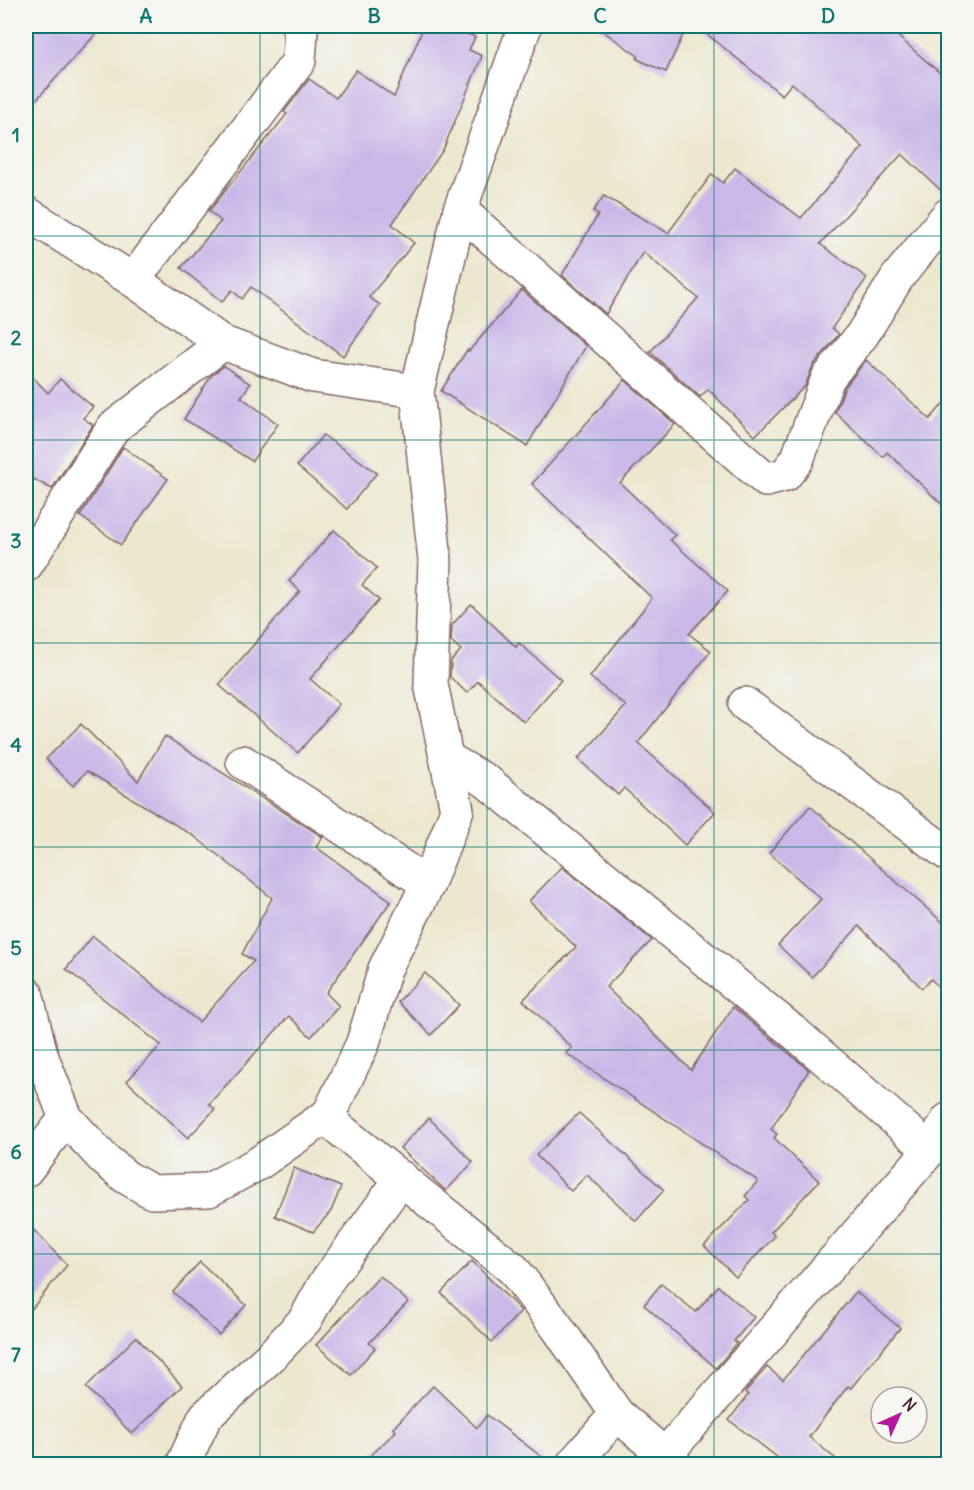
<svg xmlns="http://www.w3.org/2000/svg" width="974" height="1490" viewBox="0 0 974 1490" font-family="Delius,sans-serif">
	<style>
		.building { fill: #cab9e8 }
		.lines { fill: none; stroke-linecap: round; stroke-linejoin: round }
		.minor-casing { stroke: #836565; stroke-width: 36 }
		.minor { stroke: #fff; stroke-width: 33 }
		.grid { fill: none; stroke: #0f766e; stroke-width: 1.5; stroke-opacity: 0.55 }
		.neatline { fill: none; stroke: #0f766e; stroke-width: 2 }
		.grid-label { font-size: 20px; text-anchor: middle; font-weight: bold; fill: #0f766e }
	</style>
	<rect width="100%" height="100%" fill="#f6f6f2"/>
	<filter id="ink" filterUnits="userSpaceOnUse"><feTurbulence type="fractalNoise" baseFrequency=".0167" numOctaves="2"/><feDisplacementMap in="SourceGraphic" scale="12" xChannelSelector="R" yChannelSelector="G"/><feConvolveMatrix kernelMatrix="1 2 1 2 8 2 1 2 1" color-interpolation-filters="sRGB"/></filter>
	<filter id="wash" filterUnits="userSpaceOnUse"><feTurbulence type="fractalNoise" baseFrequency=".008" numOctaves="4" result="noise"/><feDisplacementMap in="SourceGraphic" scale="24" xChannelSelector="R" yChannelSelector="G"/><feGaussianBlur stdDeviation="1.35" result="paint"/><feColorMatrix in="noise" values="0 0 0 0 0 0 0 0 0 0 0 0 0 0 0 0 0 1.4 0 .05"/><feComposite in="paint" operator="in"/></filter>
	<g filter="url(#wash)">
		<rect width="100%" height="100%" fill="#ece8d0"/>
		<g id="blocks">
			<g class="building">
				<path d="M26,26h77l-77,85z"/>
				<path d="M424,26h24l27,11 -6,13 13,6 -39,94 -51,74 22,19 -45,54 11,8 -37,51 -92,-69 -9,12 -10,-9 -10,12 -41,-34 40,-47 -12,-10 78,-97 -3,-2 25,-33 27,19 20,-28 38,27z"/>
				<path d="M596,26h91l-21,46 -29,-13 1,-3z"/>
				<path d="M697,26h189l62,54v117l-46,-43 -82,90 47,34 -35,50 7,6 -26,32 -8,20 -50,50 -47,-47 -8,8 -50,-45 48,-54 -55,-46 -37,62 -44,-39 36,-60 -5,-4 11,-15 64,37 44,-59 11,9 12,-15 66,50 62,-71 -71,-64 -10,12z"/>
				<path d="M522,290l64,56 -59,100 -86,-55 26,-41 2,1z"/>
				<path d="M866,360l64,59 18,-20v111l-61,-58 -4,5 -48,-45 10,-25z"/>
				<path d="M224,366l26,18 -9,13 37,27 -26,37 -68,-42 27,-43z"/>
				<path d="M26,370l22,23 12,-14 33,28 -10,11 10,7 -41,64 -26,-14z"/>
				<path d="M625,380l50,44 -55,59 55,52 -5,5 58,51 -39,43 22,17 -73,92 77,69 -30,33 -61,-57 -6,7 -40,-36 48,-53 -36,-29 62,-79 -120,-114z"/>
				<path d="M323,435l54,38 -30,36 -50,-43z"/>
				<path d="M123,447l45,32 -47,66 -41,-29z"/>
				<path d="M334,530l43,38 -15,17 17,15 -69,79 29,25 -41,49 -79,-68 81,-94 -11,-10z"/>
				<path d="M471,604l45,43 3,-4 42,37 -37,42 -46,-41 -11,12 -17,-16 1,-16 10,-11 -10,-9 1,-16z"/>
				<path d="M81,724l57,57 27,-45 158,101 -7,10 75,54 -65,92 13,13 -28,31 -22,-21 -80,88 6,5 -27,29 -61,-57 34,-36 -95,-76 27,-33 106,86 55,-61 -12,-7 30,-56 -78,-62 -107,-65 -14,15 -27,-27z"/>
				<path d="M810,806l138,121v70l-17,-18 -9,9 -63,-62 -47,51 -34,-32 43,-46 -52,-46z"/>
				<path d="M562,867l90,73 -46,47 85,83 42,-63 76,63 -38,59 6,5 -3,4 45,43 -48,51 4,4 -39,41 -32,-31 45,-46 -4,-4 13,-15 -192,-128 6,-5 -49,-48 53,-53 -47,-46z"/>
				<path d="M425,973l34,32 -28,30 -33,-33z"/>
				<path d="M579,1113l85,77 -28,31 -49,-46 -16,16 -35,-36z"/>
				<path d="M429,1118l44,44 -27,29 -46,-43z"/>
				<path d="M294,1168l47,19 -10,24 -18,21 -38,-16z"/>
				<path d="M26,1222l41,43 -41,51z"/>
				<path d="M472,1261l49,50 -29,31 -51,-49z"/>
				<path d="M200,1262l46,43 -27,30 -46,-43z"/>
				<path d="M380,1276l28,26 -39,41 6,5 -24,27 -35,-30z"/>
				<path d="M661,1284l35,28 22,-26 36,31 -20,24 3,2 -21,25 -72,-63z"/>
				<path d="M856,1292l44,36 -49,60 -3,-2 -39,51 33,27h-56l-57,-44 19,-25 -3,-3 22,-25 16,13z"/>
				<path d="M136,1337l46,49 -50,48 -46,-47z"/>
				<path d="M433,1386l44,42 10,-13 64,49h-189l34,-33 -3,-3z"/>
			</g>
		</g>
	</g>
	<g filter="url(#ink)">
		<use href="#blocks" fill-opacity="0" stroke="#836565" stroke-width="1.5"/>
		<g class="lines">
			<defs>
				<g id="minor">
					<path d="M460,210l306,270 19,-5 12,-15 31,-82 34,-43 35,-57 51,-63"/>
					<path d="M26,213l107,67 90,63"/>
					<path d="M133,280l166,-219 2,-29 -3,-6"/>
					<path d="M26,565l87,-137 110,-85 90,33 104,15"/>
					<path d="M745,704l203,150"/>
					<path d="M448,759l38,22 310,253 134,116"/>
					<path d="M243,762l185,122"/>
					<path d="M26,993l15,62 25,63 38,41 22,18 26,15 57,-2 50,-27 70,-49 34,-71 22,-74 43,-85 29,-74 -26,-126 4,-124 -18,-169 43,-181 65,-184"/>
					<path d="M329,1114l8,13 176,142 44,58 60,87 58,50"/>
					<path d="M26,1170l40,-52"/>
					<path d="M665,1455l265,-305 18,-30"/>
					<path d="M183,1464l22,-47 66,-61 34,-36 21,-38 76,-104"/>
					<path d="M573,1464l44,-50"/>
				</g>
			</defs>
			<use href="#minor" class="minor-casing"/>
			<use href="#minor" class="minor"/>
		</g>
	</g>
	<path class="grid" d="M260,26v1438M487,26v1438M714,26v1438M26,236h922M26,440h922M26,643h922M26,847h922M26,1050h922M26,1254h922"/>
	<rect width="974" height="1490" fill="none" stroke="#f6f6f2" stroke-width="66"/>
	<g transform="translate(899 1415) rotate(45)"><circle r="28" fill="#f6f6f2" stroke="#b1a0a2" stroke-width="1.5"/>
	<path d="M0-4.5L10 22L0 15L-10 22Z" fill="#b5179e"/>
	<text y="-9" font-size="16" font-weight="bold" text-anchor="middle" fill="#4a1f2b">N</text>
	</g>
	<rect x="33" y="33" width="908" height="1424" class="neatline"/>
	<g class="grid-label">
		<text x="146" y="23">A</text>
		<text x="374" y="23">B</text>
		<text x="600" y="23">C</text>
		<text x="828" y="23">D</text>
		<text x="16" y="142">1</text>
		<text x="16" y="345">2</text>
		<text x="16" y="548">3</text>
		<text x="16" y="752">4</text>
		<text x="16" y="955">5</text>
		<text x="16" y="1159">6</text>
		<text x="16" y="1362">7</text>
	</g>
</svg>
